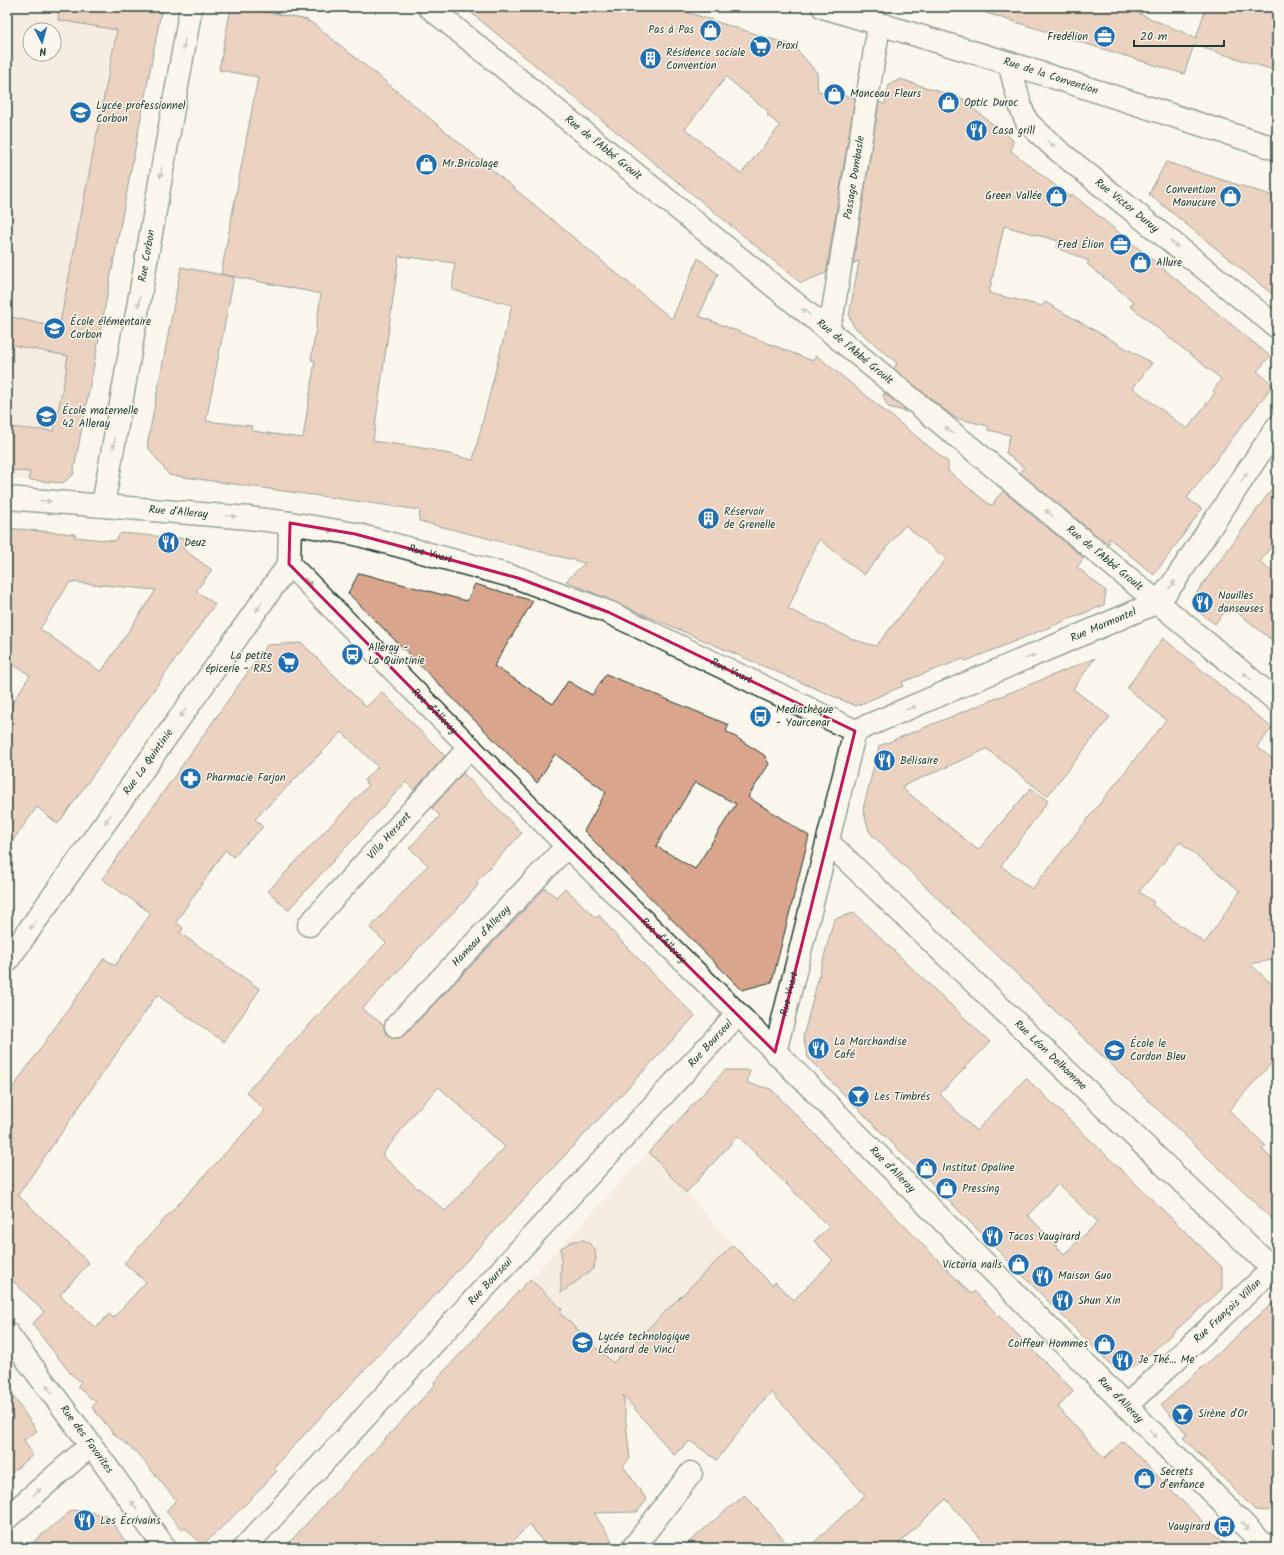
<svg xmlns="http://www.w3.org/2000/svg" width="1284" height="1555" viewBox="0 0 1284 1555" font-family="Kalam,sans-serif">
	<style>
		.built { fill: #f1ded0; fill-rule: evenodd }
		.building { fill: #d9a58d; stroke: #1f3d34; fill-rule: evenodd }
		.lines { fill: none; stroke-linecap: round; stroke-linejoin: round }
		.minor-casing { stroke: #1f3d34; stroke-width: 25 }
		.major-casing { stroke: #1f3d34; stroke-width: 25 }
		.minor { stroke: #fbf7ec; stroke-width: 22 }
		.major { stroke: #fbf7ec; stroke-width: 22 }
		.oneway { fill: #8d9a90 }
		.marked { fill: none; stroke: #c2185b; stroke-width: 3; stroke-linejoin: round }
		.labels { text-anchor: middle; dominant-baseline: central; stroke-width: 3; stroke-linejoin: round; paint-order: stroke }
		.poi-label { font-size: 11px; fill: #1f3d34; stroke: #fbf7ec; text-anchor: start }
		.street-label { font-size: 11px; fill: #1f3d34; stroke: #fbf7ec }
	</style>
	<rect width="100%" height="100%" fill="#fbf7ec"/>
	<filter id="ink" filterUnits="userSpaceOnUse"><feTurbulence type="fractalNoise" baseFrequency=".025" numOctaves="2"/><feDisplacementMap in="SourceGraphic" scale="8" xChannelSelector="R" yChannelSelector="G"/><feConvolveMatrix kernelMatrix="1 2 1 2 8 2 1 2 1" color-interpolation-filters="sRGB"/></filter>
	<g filter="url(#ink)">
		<g class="built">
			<path d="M7,7h112l42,8 -88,460 -11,8 -55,-4zM30,30h24v24h-24z"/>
			<path d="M649,1152l113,123 -183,184 -295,89 151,-163 -1,-3z"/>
		</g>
		<g class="building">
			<path d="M59,7h103l-89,468 -10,8 -34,-3 1,-8 -23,-2v-43l47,4 13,-65h-1l2,-10 -61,-12v-28l52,12 58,-298 -59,-10z"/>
			<path d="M231,7l20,4v-2l57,11v2h3l75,60 286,237 26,-61 20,16 -19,42 114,45 3,-6 132,107v9l42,34 4,-1 1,-4 8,-9 81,67 -7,9 29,24 -2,14 -138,56 -3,-2 -61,23 1,4 -47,20 -290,-125 19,-18 -166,-42 1,-11 -251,-35 -22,-29 34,-179 53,10 -28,144 46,5v5l51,7 12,-77 -4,-1 10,-66 -100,-20 37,-197 -39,-7zM399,256l56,7 -3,27 60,15 -39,155 -44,-11 -56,-8zM905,525l41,34 -70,87 -21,-6 -67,-31 31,-70 45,36z"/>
			<path d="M464,7h206l124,39 23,27 1,18 37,7 -29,175 -25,10zM726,77l43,35 -2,3 13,11 -39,48 -56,-45z"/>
			<path d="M987,7h137l72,31 10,-31h71v64l-83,-26 -10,29 -198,-61z"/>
			<path d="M900,79l66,21v3l47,37 -2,11 59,46 2,-3 198,162 -13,15 16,14 -86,113 15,11 -48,66 -45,-37v6l-9,-6 -80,-65 4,-5 -18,-15 4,-18 -22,-5v-4l-33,-8 -61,-49 3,-6 -43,-36 -5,-11 10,-55 -6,2 26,-161 6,2 4,-19zM1004,226l55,15 -2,7 32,13 -2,3 47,38 -4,4 91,73 -8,12 2,2 -28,36 -54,-41 19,-25 -107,-61 -3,4 -53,-13z"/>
			<path d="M1166,162l111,35v101l-128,-104z"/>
			<path d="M884,393l24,19 -20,-5 -5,-11z"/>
			<path d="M1277,482v56l-17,24 17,14v68l-48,-38 -14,18 -19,-14 -1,-15z"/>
			<path d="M7,528l68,6v3l40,4 6,-8 68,6 -6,10 29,21 -16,21 19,13 -157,220 -21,-17 -30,42v-137l23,-37 -23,-14zM70,582l86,8 -55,82 -61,-43z"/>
			<path d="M359,573l108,28 8,-17 58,17 -39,65 59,38 15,-23 24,14 14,-21 123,51 -3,6 38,24 5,9 -21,33 61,39 -37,146 -30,8 -158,-159 22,-39 -51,-38 -18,29 -189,-190zM695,782l41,22 -41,65 -39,-23z"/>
			<path d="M1163,638l109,90 -15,19 20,15v197l-27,5 27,25v68l-48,53 37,36 -4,3 15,15v60l-405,-389 -3,-4 -6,-22 16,-63 216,-88 -22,31 37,28 -63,79 -60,-47 -86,38 77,63 53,-62 17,13 -47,65 31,23 134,-169 -39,-32zM1180,842l60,49 -35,52 -53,-38 2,-3 -15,-10z"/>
			<path d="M302,643l64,64 16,-15 63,64 -31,34 -8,-8 -118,128 -20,-19 100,-105 -4,-6 14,-13 -36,-35 -87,87 8,8 -30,30 -8,-7 -49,72 7,6 -3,5 80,56 -36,53 -67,-47 -139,200 71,68 -29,32 36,33 13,-14 4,4 33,-36 -22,-19 141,-153 -19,-18 140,-149 -16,-15 58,-63 -19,-17 31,-32 -8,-8 31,-35 59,60 -46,49 2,3 -14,17 -37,36 -22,26 -43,45 22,16v5l4,5 5,3h6l6,-3 140,-147 11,9 9,-9 31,30 3,-3 19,23 77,78 -422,452 4,3 -27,29 -47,45 -18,-17 -3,2 -16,-19 10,-11 -39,-47 -24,-20 -21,-26 4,-5 -19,-15 4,-5 -10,-8 -39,-50 12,-12 -37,-37v-179l97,-138 11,8 36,-53 -49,-34 165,-234zM439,1087l66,60 -60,64 -26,-23 -1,1 -36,-34 32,-42z"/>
			<path d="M854,913l136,129 -50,52 36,37 50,-53 196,189v22l-87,78h-22l-305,-309 -5,-21 31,-118zM1058,1184l40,38 -34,32 -36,-39z"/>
			<path d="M725,1070h25l-3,13 24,6 200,205 3,-3 100,100 -16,16 46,51 19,-17 106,107h-240l-43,-49 -52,49h-86l57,-53 -94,-103 -54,68 -27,-19 -16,14 -51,-60 7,64 -7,7 24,34 -10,12 -43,1 23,35h-22l-15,-7 -9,7h-24l-17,-24 -24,24h-222l151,-163 -1,-3 96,-103 32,30 -3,3 54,51 120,-118 39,40 3,-3 19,18 39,-40 -19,-19 15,-14 -91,-91 -52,57 -37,-41z"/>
			<path d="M583,1240l6,3 6,7 1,9 -3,10 -32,24v-45l12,-7z"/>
			<path d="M1277,1299v204l-9,8 -13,-1 -72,-72 4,-4 -26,-29z"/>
			<path d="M7,1387l30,44 -13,9 9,15 -26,21z"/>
			<path d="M745,1495l46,53h-109l42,-36z"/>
			<path d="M72,1510l35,5 23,33h-104z"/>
		</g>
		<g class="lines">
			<defs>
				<g id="minor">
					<path id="s1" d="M429,7l398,322 450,372"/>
					<path id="s2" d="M1009,63l12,45 6,14 28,26 222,179"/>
					<path id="s3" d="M827,329l6,-18 46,-286"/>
					<path id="s4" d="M7,498l242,20 41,5 65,11 163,44 90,34 247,119"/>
					<path id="s5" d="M103,505l88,-498"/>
					<path id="s6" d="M290,523l-1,41 278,282 171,168 529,534"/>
					<path id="s7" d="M855,731l303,-129 16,-20 103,-155"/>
					<path id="s8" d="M828,842l445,427"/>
					<path id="s9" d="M309,925l161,-178"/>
					<path id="s10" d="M7,961l282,-397"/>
					<path id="s11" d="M396,1026l171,-180"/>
					<path id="s12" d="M775,1052l80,-321"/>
					<path id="s13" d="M7,1333l84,112 74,103"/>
					<path id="s14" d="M1126,1406l151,-141"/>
					<path d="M7,1518l84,-73"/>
					<path id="s15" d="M244,1548l494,-534"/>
					<path d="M633,1548l58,-75"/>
				</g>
				<g id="major">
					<path id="s16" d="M823,7l186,56 268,86"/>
					<path d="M1271,1548l6,-5"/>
				</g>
			</defs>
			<use href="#minor" class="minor-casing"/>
			<use href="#major" class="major-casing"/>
			<use href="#minor" class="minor"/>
			<use href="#major" class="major"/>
		</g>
		<defs><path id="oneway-solid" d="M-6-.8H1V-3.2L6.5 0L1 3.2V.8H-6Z"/></defs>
		<g class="oneway">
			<use href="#oneway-solid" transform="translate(184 45) rotate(100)"/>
			<use href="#oneway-solid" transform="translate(1051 144) rotate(42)"/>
			<use href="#oneway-solid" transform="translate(161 173) rotate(100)"/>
			<use href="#oneway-solid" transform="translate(1174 244) rotate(39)"/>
			<use href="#oneway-solid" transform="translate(139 302) rotate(100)"/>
			<use href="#oneway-solid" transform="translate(806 312) rotate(-141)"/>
			<use href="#oneway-solid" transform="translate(949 430) rotate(-140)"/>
			<use href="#oneway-solid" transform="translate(114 443) rotate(100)"/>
			<use href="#oneway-solid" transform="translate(1244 477) rotate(-56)"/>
			<use href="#oneway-solid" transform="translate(46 501) rotate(4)"/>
			<use href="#oneway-solid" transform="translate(1049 513) rotate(-140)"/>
			<use href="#oneway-solid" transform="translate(231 516) rotate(5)"/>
			<use href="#oneway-solid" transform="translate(328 530) rotate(10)"/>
			<use href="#oneway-solid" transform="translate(468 564) rotate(15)"/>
			<use href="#oneway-solid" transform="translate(308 582) rotate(45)"/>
			<use href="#oneway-solid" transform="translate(1172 585) rotate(-53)"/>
			<use href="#oneway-solid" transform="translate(591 606) rotate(21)"/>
			<use href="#oneway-solid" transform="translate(259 607) rotate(125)"/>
			<use href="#oneway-solid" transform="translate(1030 657) rotate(-23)"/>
			<use href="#oneway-solid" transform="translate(1247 676) rotate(-140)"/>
			<use href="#oneway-solid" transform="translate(771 692) rotate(26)"/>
			<use href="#oneway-solid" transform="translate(911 708) rotate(-23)"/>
			<use href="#oneway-solid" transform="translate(183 713) rotate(125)"/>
			<use href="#oneway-solid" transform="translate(487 765) rotate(46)"/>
			<use href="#oneway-solid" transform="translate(108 819) rotate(125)"/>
			<use href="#oneway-solid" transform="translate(588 867) rotate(45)"/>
			<use href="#oneway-solid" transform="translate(33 925) rotate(126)"/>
			<use href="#oneway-solid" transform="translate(701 978) rotate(45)"/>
			<use href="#oneway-solid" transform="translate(49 1389) rotate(-127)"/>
			<use href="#oneway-solid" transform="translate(1153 1434) rotate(45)"/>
			<use href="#oneway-solid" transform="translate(37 1492) rotate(-41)"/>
			<use href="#oneway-solid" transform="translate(134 1505) rotate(-126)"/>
			<use href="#oneway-solid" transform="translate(1245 1526) rotate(47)"/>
		</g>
	</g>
	<path d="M0 0H1284V1555H0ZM290,523l65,11 163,44 90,34 247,119 -80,321 -208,-206 -278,-282z" fill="#fbf7ec" fill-opacity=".55" fill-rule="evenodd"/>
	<path class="marked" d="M290,523l65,11 163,44 90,34 247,119 -80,321 -208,-206 -278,-282z"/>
	<defs>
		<symbol id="shop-disc" viewBox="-11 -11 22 22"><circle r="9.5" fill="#1f6fb2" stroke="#fbf7ec"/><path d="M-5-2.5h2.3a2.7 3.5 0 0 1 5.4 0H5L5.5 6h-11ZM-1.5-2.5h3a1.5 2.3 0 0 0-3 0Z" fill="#fff"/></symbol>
		<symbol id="office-disc" viewBox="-11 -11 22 22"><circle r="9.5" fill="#1f6fb2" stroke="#fbf7ec"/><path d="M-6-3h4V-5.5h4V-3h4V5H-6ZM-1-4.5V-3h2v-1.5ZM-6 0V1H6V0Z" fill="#fff"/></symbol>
		<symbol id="supermarket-disc" viewBox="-11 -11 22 22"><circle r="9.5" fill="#1f6fb2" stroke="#fbf7ec"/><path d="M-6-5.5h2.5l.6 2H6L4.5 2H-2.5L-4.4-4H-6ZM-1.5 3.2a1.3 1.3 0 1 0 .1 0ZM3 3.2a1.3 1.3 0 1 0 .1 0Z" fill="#fff"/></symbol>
		<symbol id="building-disc" viewBox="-11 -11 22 22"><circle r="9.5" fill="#1f6fb2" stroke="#fbf7ec"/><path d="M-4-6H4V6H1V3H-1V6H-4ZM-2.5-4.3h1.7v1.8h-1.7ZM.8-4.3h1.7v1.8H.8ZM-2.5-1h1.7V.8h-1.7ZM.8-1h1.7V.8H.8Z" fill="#fff"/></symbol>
		<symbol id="school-disc" viewBox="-11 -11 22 22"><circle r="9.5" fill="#1f6fb2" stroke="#fbf7ec"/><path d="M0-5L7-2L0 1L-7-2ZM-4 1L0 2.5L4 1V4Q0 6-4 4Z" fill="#fff"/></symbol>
		<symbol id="restaurant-disc" viewBox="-11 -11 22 22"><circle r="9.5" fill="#1f6fb2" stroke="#fbf7ec"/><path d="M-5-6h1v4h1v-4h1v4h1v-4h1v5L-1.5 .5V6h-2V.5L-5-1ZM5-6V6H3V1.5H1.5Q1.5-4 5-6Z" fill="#fff"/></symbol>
		<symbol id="bus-disc" viewBox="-11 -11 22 22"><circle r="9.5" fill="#1f6fb2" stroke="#fbf7ec"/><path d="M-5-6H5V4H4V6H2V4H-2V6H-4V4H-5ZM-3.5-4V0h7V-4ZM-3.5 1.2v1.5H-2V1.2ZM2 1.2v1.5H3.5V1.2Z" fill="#fff"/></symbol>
		<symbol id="pharmacy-disc" viewBox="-11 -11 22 22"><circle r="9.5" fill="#1f6fb2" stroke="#fbf7ec"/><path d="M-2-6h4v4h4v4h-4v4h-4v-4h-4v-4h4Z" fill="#fff"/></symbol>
		<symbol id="bar-disc" viewBox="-11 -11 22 22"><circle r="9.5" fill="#1f6fb2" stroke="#fbf7ec"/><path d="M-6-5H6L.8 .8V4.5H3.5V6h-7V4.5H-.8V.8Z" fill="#fff"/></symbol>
	</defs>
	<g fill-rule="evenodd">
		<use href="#shop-disc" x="698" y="18" width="25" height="25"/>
		<use href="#office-disc" x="1092" y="24" width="25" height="25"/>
		<use href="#supermarket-disc" x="748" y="34" width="25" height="25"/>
		<use href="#building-disc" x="638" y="46" width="25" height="25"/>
		<use href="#shop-disc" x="822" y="82" width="25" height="25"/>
		<use href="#shop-disc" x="936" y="90" width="25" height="25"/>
		<use href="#school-disc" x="68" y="100" width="25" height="25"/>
		<use href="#restaurant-disc" x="964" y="118" width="25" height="25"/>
		<use href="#shop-disc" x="414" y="152" width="25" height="25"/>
		<use href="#shop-disc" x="1044" y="184" width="25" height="25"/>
		<use href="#shop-disc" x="1218" y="184" width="25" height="25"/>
		<use href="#office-disc" x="1108" y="232" width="25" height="25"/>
		<use href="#shop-disc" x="1128" y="250" width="25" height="25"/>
		<use href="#school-disc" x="42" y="316" width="25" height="25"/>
		<use href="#school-disc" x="34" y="404" width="25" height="25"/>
		<use href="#building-disc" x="696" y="506" width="25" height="25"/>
		<use href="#restaurant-disc" x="156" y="530" width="25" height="25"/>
		<use href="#restaurant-disc" x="1190" y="590" width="25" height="25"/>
		<use href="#bus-disc" x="340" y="642" width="25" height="25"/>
		<use href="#supermarket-disc" x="276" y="650" width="25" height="25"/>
		<use href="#bus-disc" x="748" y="704" width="25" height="25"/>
		<use href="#restaurant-disc" x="872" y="748" width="25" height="25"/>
		<use href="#pharmacy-disc" x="178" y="766" width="25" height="25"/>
		<use href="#restaurant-disc" x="806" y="1036" width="25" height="25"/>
		<use href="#school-disc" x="1102" y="1038" width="25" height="25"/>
		<use href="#bar-disc" x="846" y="1084" width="25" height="25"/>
		<use href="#shop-disc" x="914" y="1156" width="25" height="25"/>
		<use href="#shop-disc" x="934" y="1176" width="25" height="25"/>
		<use href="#restaurant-disc" x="980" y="1224" width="25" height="25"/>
		<use href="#shop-disc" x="1006" y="1252" width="25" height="25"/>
		<use href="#restaurant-disc" x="1030" y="1264" width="25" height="25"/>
		<use href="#restaurant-disc" x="1050" y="1288" width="25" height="25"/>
		<use href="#school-disc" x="570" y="1330" width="25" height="25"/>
		<use href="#shop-disc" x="1092" y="1332" width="25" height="25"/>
		<use href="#restaurant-disc" x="1110" y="1348" width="25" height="25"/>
		<use href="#bar-disc" x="1170" y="1402" width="25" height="25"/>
		<use href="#shop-disc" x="1132" y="1466" width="25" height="25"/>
		<use href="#restaurant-disc" x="72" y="1508" width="25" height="25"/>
		<use href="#bus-disc" x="1212" y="1514" width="25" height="25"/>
	</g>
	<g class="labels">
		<g class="poi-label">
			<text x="694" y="30" text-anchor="end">Pas à Pas</text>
			<text x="1088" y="37" text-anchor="end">Fredélion</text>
			<text x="776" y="46">Proxi</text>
			<text x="666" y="53">Résidence sociale<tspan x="666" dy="13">Convention</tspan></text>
			<text x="850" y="94">Monceau Fleurs</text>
			<text x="964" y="103">Optic Duroc</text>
			<text x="96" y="106">Lycée professionnel<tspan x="96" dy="13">Corbon</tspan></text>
			<text x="992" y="131">Casa grill</text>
			<text x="442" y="164">Mr.Bricolage</text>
			<text x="1216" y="190" text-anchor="end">Convention<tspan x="1216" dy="13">Manucure</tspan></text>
			<text x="1042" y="196" text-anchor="end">Green Vallée</text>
			<text x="1104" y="245" text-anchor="end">Fred Élion</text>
			<text x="1156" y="263">Allure</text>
			<text x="70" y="322">École élémentaire<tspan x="70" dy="13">Corbon</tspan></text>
			<text x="62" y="411">École maternelle<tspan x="62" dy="13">42 Alleray</tspan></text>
			<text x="724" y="512">Réservoir<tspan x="724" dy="13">de Grenelle</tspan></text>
			<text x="184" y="543">Deuz</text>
			<text x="1218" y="596">Nouilles<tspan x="1218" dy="13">danseuses</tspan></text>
			<text x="368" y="648">Alleray -<tspan x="368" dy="13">La Quintinie</tspan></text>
			<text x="272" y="656" text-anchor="end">La petite<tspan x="272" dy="13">épicerie - RRS</tspan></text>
			<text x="776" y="710">Mediathèque<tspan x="776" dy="13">- Yourcenar</tspan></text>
			<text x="900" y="761">Bélisaire</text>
			<text x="206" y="778">Pharmacie Farjon</text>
			<text x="834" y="1042">La Marchandise<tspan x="834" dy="13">Café</tspan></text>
			<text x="1130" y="1044">École le<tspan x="1130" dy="13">Cordon Bleu</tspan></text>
			<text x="874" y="1097">Les Timbrés</text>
			<text x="942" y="1168">Institut Opaline</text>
			<text x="962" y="1189">Pressing</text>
			<text x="1008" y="1237">Tacos Vaugirard</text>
			<text x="1002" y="1265" text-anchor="end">Victoria nails</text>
			<text x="1058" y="1276">Maison Guo</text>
			<text x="1078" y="1301">Shun Xin</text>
			<text x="598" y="1337">Lycée technologique<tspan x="598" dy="13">Léonard de Vinci</tspan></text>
			<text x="1088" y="1344" text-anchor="end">Coiffeur Hommes</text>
			<text x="1138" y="1360">Je Thé… Me</text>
			<text x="1198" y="1414">Sirène d'Or</text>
			<text x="1160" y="1472">Secrets<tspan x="1160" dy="13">d’enfance</tspan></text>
			<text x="100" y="1521">Les Écrivains</text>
			<text x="1210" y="1527" text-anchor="end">Vaugirard</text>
		</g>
		<g class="street-label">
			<text stroke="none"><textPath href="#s16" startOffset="238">Rue de la Convention</textPath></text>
			<text stroke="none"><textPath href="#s1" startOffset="224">Rue de l'Abbé Groult</textPath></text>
			<text stroke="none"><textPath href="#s3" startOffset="154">Passage Dombasle</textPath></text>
			<text stroke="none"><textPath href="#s2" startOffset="192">Rue Victor Duruy</textPath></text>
			<text stroke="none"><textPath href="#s5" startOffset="253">Rue Corbon</textPath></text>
			<text stroke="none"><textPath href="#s1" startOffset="548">Rue de l'Abbé Groult</textPath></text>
			<text stroke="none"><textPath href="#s4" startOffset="172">Rue d'Alleray</textPath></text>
			<text stroke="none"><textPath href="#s4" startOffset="428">Rue Yvart</textPath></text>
			<text stroke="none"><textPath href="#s1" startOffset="872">Rue de l'Abbé Groult</textPath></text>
			<text stroke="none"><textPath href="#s7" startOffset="270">Rue Marmontel</textPath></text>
			<text stroke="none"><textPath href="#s4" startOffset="752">Rue Yvart</textPath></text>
			<text stroke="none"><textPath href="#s6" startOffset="248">Rue d'Alleray</textPath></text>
			<text stroke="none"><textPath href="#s10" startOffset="244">Rue La Quintinie</textPath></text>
			<text stroke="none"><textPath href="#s9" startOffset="120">Villa Hersent</textPath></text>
			<text stroke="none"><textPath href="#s11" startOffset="124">Hameau d'Alleray</textPath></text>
			<text stroke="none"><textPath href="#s6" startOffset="572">Rue d'Alleray</textPath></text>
			<text stroke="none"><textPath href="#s12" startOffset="60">Rue Yvart</textPath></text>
			<text stroke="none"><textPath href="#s15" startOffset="687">Rue Bourseul</textPath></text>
			<text stroke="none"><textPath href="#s8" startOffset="308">Rue Léon Delhomme</textPath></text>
			<text stroke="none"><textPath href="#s6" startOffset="896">Rue d'Alleray</textPath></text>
			<text stroke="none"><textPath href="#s15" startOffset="363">Rue Bourseul</textPath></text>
			<text stroke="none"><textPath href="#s14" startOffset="139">Rue François Villon</textPath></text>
			<text stroke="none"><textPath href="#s6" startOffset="1220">Rue d'Alleray</textPath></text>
			<text stroke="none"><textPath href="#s13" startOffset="133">Rue des Favorites</textPath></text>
		</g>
	</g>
	<rect width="1284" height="1555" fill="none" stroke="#fbf7ec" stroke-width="24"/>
	<rect x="12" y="12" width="1260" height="1531" fill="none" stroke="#1f3d34" stroke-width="1.5" filter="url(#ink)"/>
	<g transform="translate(42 42) rotate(174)"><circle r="19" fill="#fbf7ec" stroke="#a3ada2"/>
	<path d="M0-3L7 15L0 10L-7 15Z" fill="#1f6fb2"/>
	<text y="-6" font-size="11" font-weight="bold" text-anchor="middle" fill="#1f3d34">N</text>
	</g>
	<path d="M1134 40v6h90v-6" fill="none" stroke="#1f3d34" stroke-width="2"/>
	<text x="1140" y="40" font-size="12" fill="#1f3d34" stroke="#fbf7ec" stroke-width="3" paint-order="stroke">20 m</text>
</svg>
